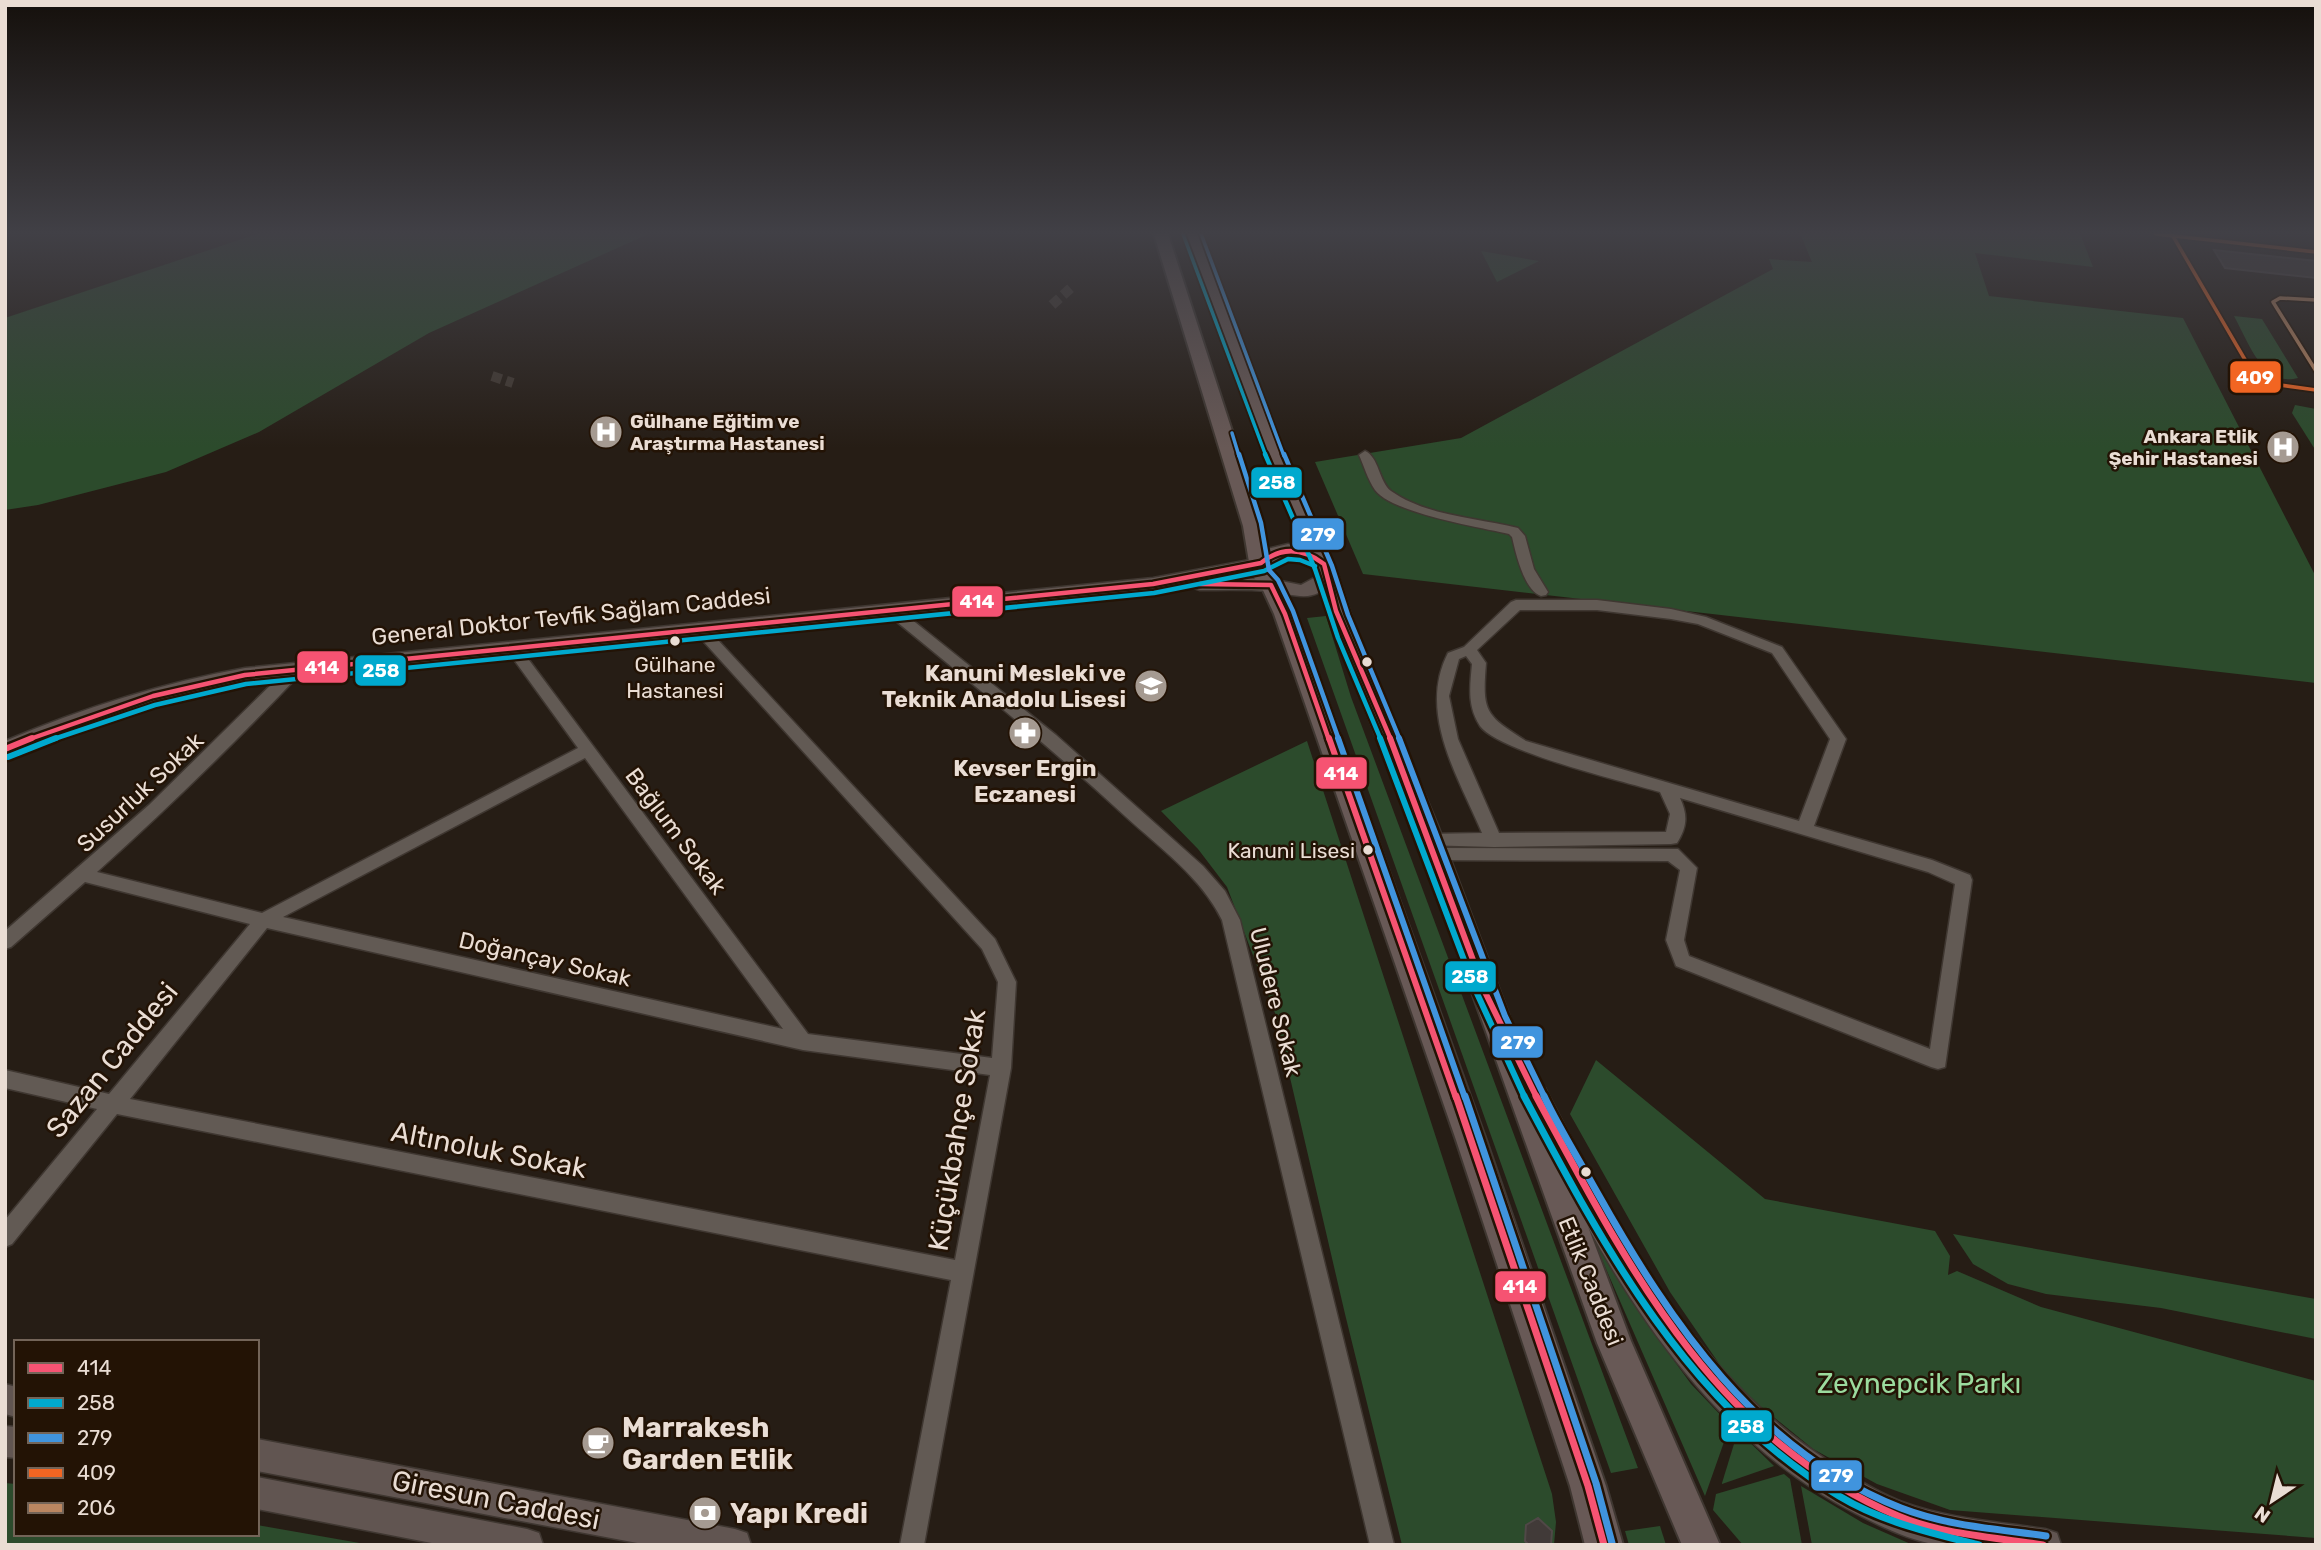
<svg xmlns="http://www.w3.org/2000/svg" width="2321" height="1550" viewBox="0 0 2321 1550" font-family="Rubik,sans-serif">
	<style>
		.green { fill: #2c4b2c }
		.building { fill: #413a38; stroke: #504847; stroke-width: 2 }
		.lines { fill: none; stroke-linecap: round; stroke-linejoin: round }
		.minor-tunnel { stroke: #433a32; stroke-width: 10; stroke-dasharray: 10 5; stroke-linecap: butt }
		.minor-casing { stroke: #3f3731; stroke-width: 3 }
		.secondary-casing { stroke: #3f3731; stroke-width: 3 }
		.primary-casing { stroke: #3f3731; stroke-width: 4 }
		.minor { fill: #625a54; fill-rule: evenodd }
		.secondary { fill: #615551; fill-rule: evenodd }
		.primary { fill: #685956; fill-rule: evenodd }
		.bus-1-far2-casing { stroke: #231305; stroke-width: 9 }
		.bus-1-far1-casing { stroke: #231305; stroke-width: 11 }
		.bus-1-casing { stroke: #231305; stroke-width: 12 }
		.bus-2-far3-casing { stroke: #231305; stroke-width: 7 }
		.bus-2-far2-casing { stroke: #231305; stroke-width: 9 }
		.bus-2-far1-casing { stroke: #231305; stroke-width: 11 }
		.bus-2-casing { stroke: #231305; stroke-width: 12 }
		.bus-3-far3-casing { stroke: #231305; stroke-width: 7 }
		.bus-3-far2-casing { stroke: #231305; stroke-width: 9 }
		.bus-3-far1-casing { stroke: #231305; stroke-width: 11 }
		.bus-3-casing { stroke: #231305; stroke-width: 12 }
		.bus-4-casing { stroke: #231305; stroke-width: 7 }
		.bus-5-casing { stroke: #231305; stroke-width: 7 }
		.bus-1-far2 { stroke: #f65372; stroke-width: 4.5 }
		.bus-1-far1 { stroke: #f65372; stroke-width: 6 }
		.bus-1 { stroke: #f65372; stroke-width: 7 }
		.bus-2-far3 { stroke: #00a9ce; stroke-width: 3.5 }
		.bus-2-far2 { stroke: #00a9ce; stroke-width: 4.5 }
		.bus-2-far1 { stroke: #00a9ce; stroke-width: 6 }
		.bus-2 { stroke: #00a9ce; stroke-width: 7 }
		.bus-3-far3 { stroke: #4094de; stroke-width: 3.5 }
		.bus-3-far2 { stroke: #4094de; stroke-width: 4.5 }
		.bus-3-far1 { stroke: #4094de; stroke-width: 6 }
		.bus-3 { stroke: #4094de; stroke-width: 7 }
		.bus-4 { stroke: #f26522; stroke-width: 3.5 }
		.bus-5 { stroke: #bb8660; stroke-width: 3.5 }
		.bus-dot { fill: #eaddd4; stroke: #231305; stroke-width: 2.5 }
		.labels { text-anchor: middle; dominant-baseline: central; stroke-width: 5; stroke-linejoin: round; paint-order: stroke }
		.far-poi-label { font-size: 19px; font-weight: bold; fill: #eaddd4; stroke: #231305; text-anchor: start }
		.bus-label { font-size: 21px; fill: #eaddd4; stroke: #231305 }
		.street-label { font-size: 23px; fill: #eaddd4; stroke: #231305 }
		.poi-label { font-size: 23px; font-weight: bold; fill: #eaddd4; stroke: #231305; text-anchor: end }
		.near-street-label { font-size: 28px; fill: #eaddd4; stroke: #231305 }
		.near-park-label { font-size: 28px; fill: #9bdb9e; stroke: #231305 }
		.near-poi-label { font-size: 28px; font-weight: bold; fill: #eaddd4; stroke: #231305; text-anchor: start }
		.line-badge { stroke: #231305; stroke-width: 2.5 }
		.badge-label { font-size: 19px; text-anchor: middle; font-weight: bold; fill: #fff }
	</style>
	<rect width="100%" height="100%" fill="#261d15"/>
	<g class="green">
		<path d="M266,231h389l-226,102 -170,99 -93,40 -128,33 -33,5v-192z"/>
		<path d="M1799,231h280l14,36 -118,-14 14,43 194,22 133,259v106l-953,-109 -48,-112 146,-24 312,-169 -4,-10 43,3z"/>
		<path d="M1481,251l58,10 -42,21z"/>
		<path d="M2234,316l28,3 36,59c-35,10 -50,-37 -64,-62z"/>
		<path d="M2295,405l21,4v42l-24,-38z"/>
		<path d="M1326,616l25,81 287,771 -27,5 -304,-855z"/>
		<path d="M1307,741l245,753 4,28 -2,23h-152l-57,-231 -70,-301 -48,-126 -29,-38 -37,-38z"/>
		<path d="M1596,1060l169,139 170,32 15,25 -2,19 9,-4 84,36 275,74v157l-366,-28 -73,-26 -64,-35 -80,-65 -63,-92 -100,-178z"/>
		<path d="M1953,1234l363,65v40l-155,-31 -115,-14 -38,-10 -35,-20z"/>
		<path d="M1597,1243l62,97 32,44 39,41 -25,71 -109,-250z"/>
		<path d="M1738,1431l36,35 -52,18v-1z"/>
		<path d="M1784,1474l6,5 12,66h-59l-30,-35 3,-16z"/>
		<path d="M5,1483l11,1v50h241v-9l114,20h-366z"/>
		<path d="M1801,1486l62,37 50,22h-101z"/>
		<path d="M1660,1526l6,19h-37l-4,-14z"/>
	</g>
	<g class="building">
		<path d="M2214,250l102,11v17l-91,-10z"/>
		<path d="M1538,1518l14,13 -1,14h-22l-4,-4 1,-16z"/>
	</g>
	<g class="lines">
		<g class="minor-tunnel">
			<path d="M1052,305l21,-19"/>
			<path d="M492,376l21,7"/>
		</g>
		<defs>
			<g id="minor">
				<path d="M1365,451c14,6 14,31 26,40 35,25 87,27 127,37l7,8 9,33 14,23 -2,3 -5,1c-17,-6 -25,-42 -29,-59l-3,-3c-30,-7 -117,-21 -134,-44 -7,-10 -11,-24 -16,-35z"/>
				<path d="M1516,600h81l74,9 35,8 76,30 64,92 -32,87 118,34 38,15 2,5 -27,187 -7,2 -7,-2 -255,-101 -10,-26 14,-70 -12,-9 -239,-1 -2,-5 2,-5 6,-2 243,1 19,19 -13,72 5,16 241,93 25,-165 -27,-12 -248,-74c8,17 7,29 -3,45l-6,1 -177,3 -71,-2 -2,-5 2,-5 6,-1 53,-1c-23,-55 -65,-120 -34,-180l16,-6 47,-45zM1520,610h77l74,9 27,5 74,29 58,86 -31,82 -273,-80c-41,-26 -44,-29 -40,-78l-9,-13zM1466,656l6,8c-2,22 -5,42 8,62 18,25 145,56 180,66l10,22 -4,18 -167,1 -41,-94 -9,-43 10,-37z"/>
				<path d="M891,605l5,2 160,128 147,131 22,25 15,29 154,625h-24l-148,-625c-21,-43 -62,-72 -97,-104 -77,-71 -158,-137 -239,-203l-2,-3 2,-3z"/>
				<path d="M699,623l5,2 291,314 21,43 -5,86 -87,477h-24l51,-265 -834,-166 -105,130 -7,3v-27l92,-111 -92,-21v-18l104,24 141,-170 -165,-42 -74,65 -6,2v-18l144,-126 143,-141h10l2,4 -2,4c-65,69 -134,136 -205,200l165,41 316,-165 -71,-98 -2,-3 2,-3h10l291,390 184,24 6,-76 -16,-33 -288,-318 -2,-3 2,-3zM585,758l198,271 -500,-112zM267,928l536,122 187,25 -35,185 -825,-161z"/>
			</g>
			<g id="secondary">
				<path d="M1288,544l22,4 18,10 -9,6 -20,-8 -16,-1 -16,12 -56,11 60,1 30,6 24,-13 6,2 3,4c-20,29 -40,15 -66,13 -22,-2 -46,-1 -68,-1l-6,-2 -2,-6 -39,8 -908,92 -116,27 -124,47v-15c78,-33 157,-58 240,-73l908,-90 102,-19 12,-10z"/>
				<path d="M1536,1084l9,4c72,140 149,287 285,374 24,16 48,31 75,41 44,16 94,19 140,26l12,4 4,12c-39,0 -84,4 -122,0 -29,-4 -59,-19 -84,-32 -164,-84 -259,-256 -332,-417l4,-8z"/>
				<path d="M5,1384l11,3v30l-11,-3z"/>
				<path d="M5,1426l11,1v31l-11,-1z"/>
				<path d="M257,1439l478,90 12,4 4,12h-103l-391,-74z"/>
				<path d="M257,1477l270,52 12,4 4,12h-101l-185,-36z"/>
			</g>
			<g id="primary">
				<path d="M1153,231h14l96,295 8,46 11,13 14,29 190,526 120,346 17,59h-38l-15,-59 -114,-346 -182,-526 -12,-26 -11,-14 -8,-48z"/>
				<path d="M1184,231h14l90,233 47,104 21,63 82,196 193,514 89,204h-38l-85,-202 -184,-516 -79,-196 -20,-63 -46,-104z"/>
			</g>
		</defs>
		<use href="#minor" class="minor-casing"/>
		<use href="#secondary" class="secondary-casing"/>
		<use href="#primary" class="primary-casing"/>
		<use href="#minor" class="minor"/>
		<use href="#secondary" class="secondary"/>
		<use href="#primary" class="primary"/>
		<defs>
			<g id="bus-1-far2">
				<path d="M1200,584l71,1 14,29 44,126"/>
				<path d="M27,740l126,-44 92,-21 908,-91 108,-21c21,-17 42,-15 63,1l12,47 55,129"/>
			</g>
			<g id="bus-1-far1">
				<path d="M1329,738l127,360"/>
				<path d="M1390,738l95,254 52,106"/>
				<path d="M5,749l27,-11"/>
			</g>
			<g id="bus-1">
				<path d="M1456,1096l132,390 16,59"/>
				<path d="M1536,1096c91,168 176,341 362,420 45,19 97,21 145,29"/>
			</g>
			<path id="bus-2-far3" d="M1183,234l83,222"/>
			<g id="bus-2-far2">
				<path d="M1265,454l50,115 23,69 43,102"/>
				<path d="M51,740l104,-35 91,-21 908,-91 110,-22 24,-12 12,1 15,6"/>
			</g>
			<g id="bus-2-far1">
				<path d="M1380,738l95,251 50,109"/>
				<path d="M8,757l48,-19"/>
			</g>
			<path id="bus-2" d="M1524,1096c80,151 164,310 315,400 43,26 92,37 140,49"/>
			<g id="bus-3-far3">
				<path d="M1200,231l84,225"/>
				<path d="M1232,433l7,23"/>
			</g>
			<g id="bus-3-far2">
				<path d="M1239,454l22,69 8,47 9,10 15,31 46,129"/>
				<path d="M1284,454l48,112 16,49 52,125"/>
			</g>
			<g id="bus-3-far1">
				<path d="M1338,738l127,360"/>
				<path d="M1399,738l106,278 40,82"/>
			</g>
			<g id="bus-3">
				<path d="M1465,1096l131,387 16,60"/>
				<path d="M1544,1096c16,34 36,65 54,98 72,128 159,258 303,314 46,18 97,21 145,28"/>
			</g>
			<g id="bus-4">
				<path d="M2154,231l2,3 160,18"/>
				<path d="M2170,231l88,151 58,8"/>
			</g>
			<path id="bus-5" d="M2316,300l-36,-2 -7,4 43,69"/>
		</defs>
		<use href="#bus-1-far2" class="bus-1-far2-casing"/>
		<use href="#bus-1-far1" class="bus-1-far1-casing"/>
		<use href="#bus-1" class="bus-1-casing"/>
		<use href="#bus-2-far3" class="bus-2-far3-casing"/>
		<use href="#bus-2-far2" class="bus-2-far2-casing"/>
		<use href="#bus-2-far1" class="bus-2-far1-casing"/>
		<use href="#bus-2" class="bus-2-casing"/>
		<use href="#bus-3-far3" class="bus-3-far3-casing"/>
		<use href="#bus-3-far2" class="bus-3-far2-casing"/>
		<use href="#bus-3-far1" class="bus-3-far1-casing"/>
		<use href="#bus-3" class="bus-3-casing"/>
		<use href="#bus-4" class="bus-4-casing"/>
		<use href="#bus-5" class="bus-5-casing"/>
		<use href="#bus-1-far2" class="bus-1-far2"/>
		<use href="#bus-1-far1" class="bus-1-far1"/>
		<use href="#bus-1" class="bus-1"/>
		<use href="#bus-2-far3" class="bus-2-far3"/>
		<use href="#bus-2-far2" class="bus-2-far2"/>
		<use href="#bus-2-far1" class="bus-2-far1"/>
		<use href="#bus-2" class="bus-2"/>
		<use href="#bus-3-far3" class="bus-3-far3"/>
		<use href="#bus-3-far2" class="bus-3-far2"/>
		<use href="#bus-3-far1" class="bus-3-far1"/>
		<use href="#bus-3" class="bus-3"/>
		<use href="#bus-4" class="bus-4"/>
		<use href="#bus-5" class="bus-5"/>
	</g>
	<linearGradient id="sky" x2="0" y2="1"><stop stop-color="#15100c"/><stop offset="0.52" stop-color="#414046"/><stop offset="1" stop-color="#414046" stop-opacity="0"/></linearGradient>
	<rect width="2321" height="448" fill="url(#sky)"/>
	<defs>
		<symbol id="hospital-disc" viewBox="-11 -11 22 22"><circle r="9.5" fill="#a59a91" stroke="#231305"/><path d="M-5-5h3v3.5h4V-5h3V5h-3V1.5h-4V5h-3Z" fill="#fff"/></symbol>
		<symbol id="school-disc" viewBox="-11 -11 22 22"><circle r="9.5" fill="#a59a91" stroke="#231305"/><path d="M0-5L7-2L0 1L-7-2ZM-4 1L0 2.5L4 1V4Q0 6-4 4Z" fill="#fff"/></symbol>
		<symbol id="pharmacy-disc" viewBox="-11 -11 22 22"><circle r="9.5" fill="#a59a91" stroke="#231305"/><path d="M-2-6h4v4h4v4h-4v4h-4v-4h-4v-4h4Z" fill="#fff"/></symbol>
		<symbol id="cafe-disc" viewBox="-11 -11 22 22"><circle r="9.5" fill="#a59a91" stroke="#231305"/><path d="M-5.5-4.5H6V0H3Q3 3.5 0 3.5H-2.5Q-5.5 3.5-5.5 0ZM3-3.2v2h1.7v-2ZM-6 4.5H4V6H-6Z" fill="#fff"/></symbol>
		<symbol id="bank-disc" viewBox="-11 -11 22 22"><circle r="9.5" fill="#a59a91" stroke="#231305"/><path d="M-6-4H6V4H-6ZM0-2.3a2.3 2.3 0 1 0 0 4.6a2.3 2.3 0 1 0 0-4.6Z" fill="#fff"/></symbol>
	</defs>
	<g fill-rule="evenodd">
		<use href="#hospital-disc" x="587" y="413" width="38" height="38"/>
		<use href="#hospital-disc" x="2264" y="428" width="38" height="38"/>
		<use href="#school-disc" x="1132" y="667" width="38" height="38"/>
		<use href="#pharmacy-disc" x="1006" y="714" width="38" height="38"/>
		<use href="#cafe-disc" x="579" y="1424" width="38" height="38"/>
		<use href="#bank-disc" x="686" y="1494" width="38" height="38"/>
	</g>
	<g class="bus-dot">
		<circle cx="675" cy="641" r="6"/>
		<circle cx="1367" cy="662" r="6"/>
		<circle cx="1368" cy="850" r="6"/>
		<circle cx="1586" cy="1172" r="6"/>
	</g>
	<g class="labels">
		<g class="far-poi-label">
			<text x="630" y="421">Gülhane Eğitim ve<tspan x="630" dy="22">Araştırma Hastanesi</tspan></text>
			<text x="2258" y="436" text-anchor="end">Ankara Etlik<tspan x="2258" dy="22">Şehir Hastanesi</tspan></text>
		</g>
		<g class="bus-label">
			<text x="675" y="664">Gülhane<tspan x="675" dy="26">Hastanesi</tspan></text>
			<text x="1355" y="850" text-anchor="end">Kanuni Lisesi</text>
		</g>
		<g class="street-label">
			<text transform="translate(571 616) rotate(-6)">General Doktor Tevfik Sağlam Caddesi</text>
			<text transform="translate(140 792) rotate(-43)">Susurluk Sokak</text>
			<text transform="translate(676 831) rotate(53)">Bağlum Sokak</text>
			<text transform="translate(545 959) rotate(13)">Doğançay Sokak</text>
			<text transform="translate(1276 1002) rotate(76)">Uludere Sokak</text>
			<text transform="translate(1591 1281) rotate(68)">Etlik Caddesi</text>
		</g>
		<g class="poi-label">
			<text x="1126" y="673">Kanuni Mesleki ve<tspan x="1126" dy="26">Teknik Anadolu Lisesi</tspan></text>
			<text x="1025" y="768" text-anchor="middle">Kevser Ergin<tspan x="1025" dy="26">Eczanesi</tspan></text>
		</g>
		<g class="near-street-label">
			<text transform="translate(112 1060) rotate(-51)">Sazan Caddesi</text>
			<text transform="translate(957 1130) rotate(-81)">Küçükbahçe Sokak</text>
			<text transform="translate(489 1150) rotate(11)">Altınoluk Sokak</text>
			<text transform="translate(496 1500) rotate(11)">Giresun Caddesi</text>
		</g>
		<g class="near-park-label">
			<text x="1919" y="1383">Zeynepcik Parkı</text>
		</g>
		<g class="near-poi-label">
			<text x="622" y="1427">Marrakesh<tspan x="622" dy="32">Garden Etlik</tspan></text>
			<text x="730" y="1513">Yapı Kredi</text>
		</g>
	</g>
	<g class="line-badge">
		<rect x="2229" y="360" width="53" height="34" rx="7" fill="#f26522"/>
		<rect x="1250" y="466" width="53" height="33" rx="7" fill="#00a9ce"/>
		<rect x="1291" y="517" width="54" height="34" rx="7" fill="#4094de"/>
		<rect x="951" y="585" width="53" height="33" rx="7" fill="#f65372"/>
		<rect x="296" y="650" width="53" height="34" rx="7" fill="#f65372"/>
		<rect x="354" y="654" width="53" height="33" rx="7" fill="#00a9ce"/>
		<rect x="1315" y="756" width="53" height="34" rx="7" fill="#f65372"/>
		<rect x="1444" y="960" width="53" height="33" rx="7" fill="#00a9ce"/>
		<rect x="1491" y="1025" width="53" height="34" rx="7" fill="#4094de"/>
		<rect x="1494" y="1270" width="53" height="33" rx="7" fill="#f65372"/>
		<rect x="1720" y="1409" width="53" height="34" rx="7" fill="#00a9ce"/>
		<rect x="1810" y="1459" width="53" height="33" rx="7" fill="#4094de"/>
	</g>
	<g class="badge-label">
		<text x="2255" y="384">409</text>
		<text x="1277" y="489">258</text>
		<text x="1318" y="541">279</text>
		<text x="977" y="608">414</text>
		<text x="322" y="674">414</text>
		<text x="381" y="677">258</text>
		<text x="1341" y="780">414</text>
		<text x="1470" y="983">258</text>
		<text x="1518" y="1049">279</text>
		<text x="1520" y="1293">414</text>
		<text x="1746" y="1433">258</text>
		<text x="1836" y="1482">279</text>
	</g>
	<rect width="2321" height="1550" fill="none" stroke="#eaddd4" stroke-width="14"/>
	<rect x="14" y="1340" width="245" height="196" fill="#231305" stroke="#736458" stroke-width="2"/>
	<rect x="28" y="1363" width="35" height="10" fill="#f65372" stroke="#736458" stroke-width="2"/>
	<text x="77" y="1375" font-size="21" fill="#eaddd4">414</text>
	<rect x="28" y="1398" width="35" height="10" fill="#00a9ce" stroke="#736458" stroke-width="2"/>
	<text x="77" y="1410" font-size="21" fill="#eaddd4">258</text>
	<rect x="28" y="1433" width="35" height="10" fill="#4094de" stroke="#736458" stroke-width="2"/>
	<text x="77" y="1445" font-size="21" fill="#eaddd4">279</text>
	<rect x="28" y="1468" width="35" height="10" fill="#f26522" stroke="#736458" stroke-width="2"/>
	<text x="77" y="1480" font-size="21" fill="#eaddd4">409</text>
	<rect x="28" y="1503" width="35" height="10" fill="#bb8660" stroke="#736458" stroke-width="2"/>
	<text x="77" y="1515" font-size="21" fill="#eaddd4">206</text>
	<g transform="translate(2272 1501) rotate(215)" stroke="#231305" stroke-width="5" paint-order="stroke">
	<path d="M0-5L12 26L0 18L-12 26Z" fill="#eaddd4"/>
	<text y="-10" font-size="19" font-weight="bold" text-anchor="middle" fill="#eaddd4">N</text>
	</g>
</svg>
